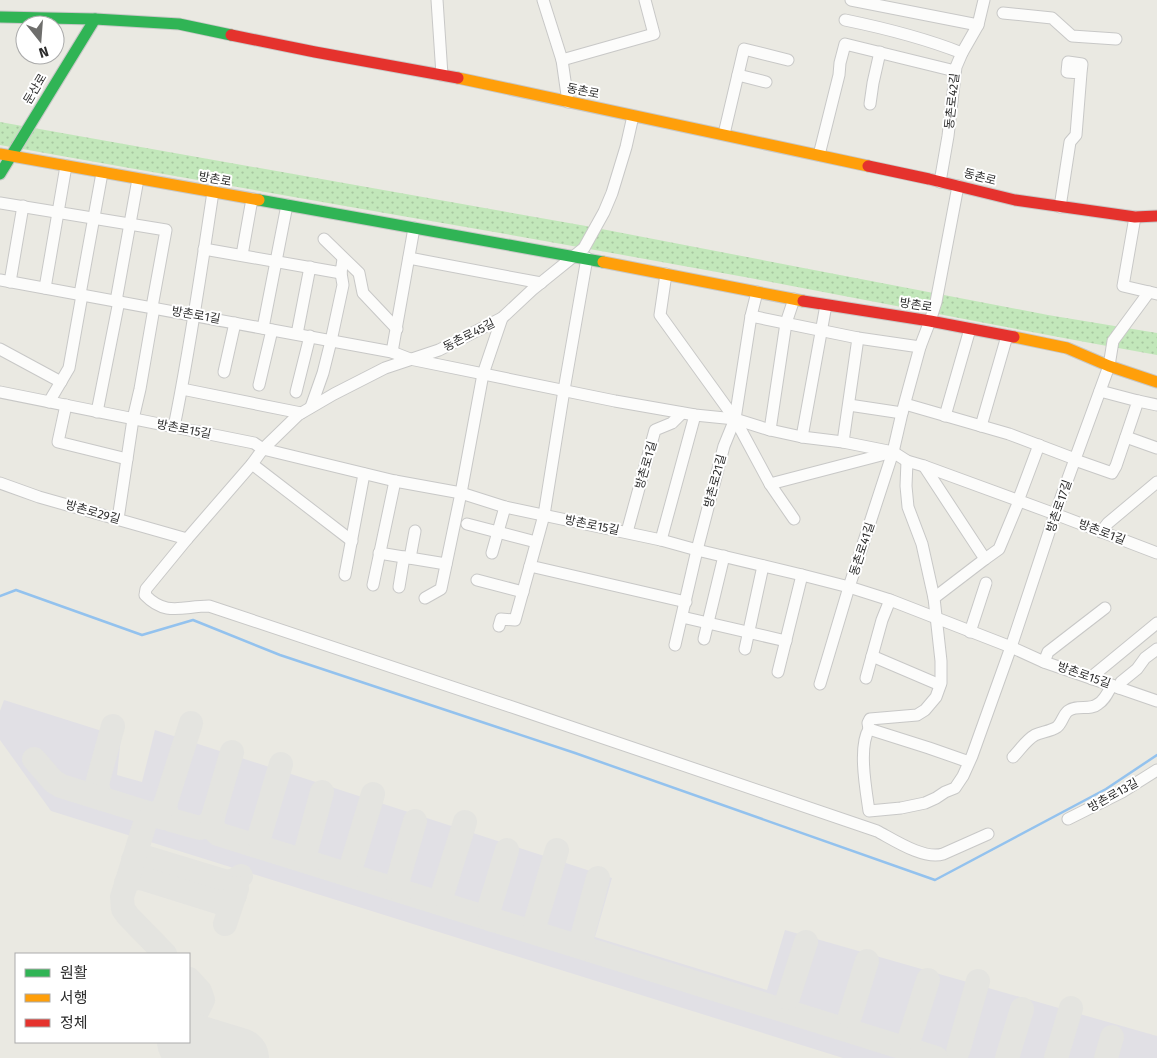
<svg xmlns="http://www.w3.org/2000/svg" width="1157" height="1058" viewBox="0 0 1157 1058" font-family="'Fira Sans','Noto Sans KR',sans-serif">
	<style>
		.airport { fill: #e1e0e5 }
		.park { fill: url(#park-dots) }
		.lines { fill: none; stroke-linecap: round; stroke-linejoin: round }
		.stream { stroke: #93c2ee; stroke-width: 2.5 }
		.taxiway { stroke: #e4e4e0; stroke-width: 24 }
		.runway { stroke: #e4e4e0; stroke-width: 60 }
		.street-casing { stroke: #c8c8c7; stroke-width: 13 }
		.fast-casing { stroke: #c8c8c7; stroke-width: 13 }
		.slow-casing { stroke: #c8c8c7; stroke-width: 13 }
		.jam-casing { stroke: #c8c8c7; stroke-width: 13 }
		.street { stroke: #fcfcfb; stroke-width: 11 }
		.fast { stroke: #30b455; stroke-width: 11 }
		.slow { stroke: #ff9f0a; stroke-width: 11 }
		.jam { stroke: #e5322d; stroke-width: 11 }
		.labels { text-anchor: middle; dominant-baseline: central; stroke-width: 4; stroke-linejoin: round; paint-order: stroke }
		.street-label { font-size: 12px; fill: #2c2c2c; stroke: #fff }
	</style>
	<defs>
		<pattern id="park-dots" width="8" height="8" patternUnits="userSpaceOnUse" patternTransform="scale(1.25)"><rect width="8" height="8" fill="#c2e7ba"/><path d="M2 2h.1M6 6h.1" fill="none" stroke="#a7c6a0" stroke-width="1.8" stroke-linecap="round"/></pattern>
	</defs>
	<rect width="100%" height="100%" fill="#eae9e2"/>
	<path class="airport" d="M4,700l117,37 -4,38 25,7 13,-52 457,148 -17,59 172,53 18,-60 372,106v22h-314l-792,-247 -51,-71v-29z"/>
	<path class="park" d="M0,122l586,104 462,89 109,18v22c-140,-25 -279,-53 -418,-79 -246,-45 -493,-87 -739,-131z"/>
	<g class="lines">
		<path class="stream" d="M0,596l16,-6 126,45 51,-15 87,35 295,98 360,127 171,-91 51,-34"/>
		<g class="taxiway">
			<path d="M113,726l-16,58 2,8 4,7 61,19"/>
			<path d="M34,759l19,22 8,5 42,13"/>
			<path d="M165,805l2,10 4,5 29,8 8,-4 4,-4 20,-68"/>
			<path d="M212,820l2,10 4,4 718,224"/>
			<path d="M259,838l22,-74"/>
			<path d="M133,860l5,-3h7l82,25 8,-2 6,-4"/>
			<path d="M309,862l-3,-4v-7l16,-59"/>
			<path d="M351,867l22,-73"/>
			<path d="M126,883c5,-4 8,-5 15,-5l80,25 9,-3 5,-5"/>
			<path d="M401,891l-3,-4v-7l17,-59"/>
			<path d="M442,895l23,-73"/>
			<path d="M492,920l-2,-5 -1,-6 18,-59"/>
			<path d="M225,924l12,-36"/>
			<path d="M535,924l22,-74"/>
			<path d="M585,948l-2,-4 -1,-7 16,-59"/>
			<path d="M165,954l-37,-38 -5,-7 -1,-12 23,-74c6,-8 15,-9 20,-18l26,-82"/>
			<path d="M189,979l11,12 3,9 -5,10"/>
			<path d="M788,998l18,-56"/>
			<path d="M850,1016l17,-55"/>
			<path d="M910,1037l18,-57"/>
			<path d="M958,1051l20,-70"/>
			<path d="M180,1058l5,-16"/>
			<path d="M203,1058l25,-4"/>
			<path d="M1007,1058l15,-49"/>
			<path d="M1056,1058l15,-50"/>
			<path d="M1106,1058l6,-21"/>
		</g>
		<path class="runway" d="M187,1042l52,16"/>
		<defs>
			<g id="street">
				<path d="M437,0l5,75"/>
				<path d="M543,0l19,60 6,42"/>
				<path d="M851,0l127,25"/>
				<path d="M1003,13l49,5 20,18 44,3"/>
				<path d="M845,20c39,8 79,18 117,33"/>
				<path d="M562,60l92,-26 -9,-34"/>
				<path d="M738,75l28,7"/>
				<path d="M870,104l3,-21 7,-31"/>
				<path d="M633,116l-7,31 -14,46 -8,19 -20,36 -52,42 -30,28 -63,32 -54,18 -51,26 -36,21 -35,34 -11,15 -65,75 -41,50 -1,6c21,22 38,11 64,11l309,103 359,122c17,9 47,29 66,23l45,-20"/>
				<path d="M724,134l20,-85 44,11"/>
				<path d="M819,155l20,-80 1,-12 5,-19 110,27"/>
				<path d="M940,182l8,-46 8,-69 6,-14 16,-28 6,-25"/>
				<path d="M0,203l166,27 -14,77"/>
				<path d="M1060,207l10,-65 6,-7 5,-62 -14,-1 1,-10 14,2 -1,9"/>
				<path d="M1135,217l-12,69 34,8"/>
				<path d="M324,239l35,34 4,20 34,36"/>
				<path d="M204,249l137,24 2,-14"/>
				<path d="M242,255l10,-56"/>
				<path d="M409,258l132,25"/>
				<path d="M587,258l-23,132 -20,125 -14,51 156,36"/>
				<path d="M666,274l-6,41 75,104 35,65 24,35"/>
				<path d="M0,280l392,72 18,7 205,42 80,14 40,4 35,11 32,7 41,5 50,10 14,9 17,5 131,48 102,39"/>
				<path d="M10,282l13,-76"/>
				<path d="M45,288l21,-122"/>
				<path d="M80,294l22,-121"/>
				<path d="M116,301l22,-122"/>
				<path d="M751,316l107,22 62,9"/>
				<path d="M263,328l24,-123"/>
				<path d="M297,334l13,-67"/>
				<path d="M0,349l61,33"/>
				<path d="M392,352l22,-124"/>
				<path d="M224,372l11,-49"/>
				<path d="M259,385l13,-55"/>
				<path d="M182,389l119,24"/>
				<path d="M0,392l254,51 9,6 132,32 66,12 44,14 156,33 36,10 105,25 47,12 41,13 121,47 44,-133 54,-148 4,-25 36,-49"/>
				<path d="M296,392l14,-56"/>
				<path d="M1138,401l19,4"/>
				<path d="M49,402l20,-34 13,-73"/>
				<path d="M905,404l104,30 66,25"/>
				<path d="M66,405l-8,37 69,17"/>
				<path d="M849,405l53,8"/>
				<path d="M311,407l12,-34 8,-32 12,-56 -2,-12"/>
				<path d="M97,412l22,-111"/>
				<path d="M945,416l25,-87"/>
				<path d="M981,426l26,-90"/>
				<path d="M174,427c16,-78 27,-156 39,-235"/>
				<path d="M770,430l16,-107 8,-24"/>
				<path d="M802,437l24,-132"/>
				<path d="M1126,437l31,11"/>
				<path d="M843,442l15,-104"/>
				<path d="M1075,460l37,13 4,-7 22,-65 -38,-10"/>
				<path d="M252,464l100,77"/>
				<path d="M924,466l61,93 -51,39"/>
				<path d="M0,483l39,14 148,42"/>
				<path d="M770,484l119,-31"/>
				<path d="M1018,501l21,-56"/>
				<path d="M118,519l15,-100 7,-30 14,-81"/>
				<path d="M467,524l69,18"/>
				<path d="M627,532l28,-102 17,-7 10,-10"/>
				<path d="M1101,532l7,-9 49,-41"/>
				<path d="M661,540l34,-125"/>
				<path d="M379,553l67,11"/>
				<path d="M492,553l13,-46"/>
				<path d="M410,558l5,-27"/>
				<path d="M985,559l14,-10 20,-48"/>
				<path d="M345,575l19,-101"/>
				<path d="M477,580l46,12"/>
				<path d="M373,585l22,-104"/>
				<path d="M399,587l5,-30"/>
				<path d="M425,598l16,-9 20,-96 22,-119 19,-56"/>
				<path d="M682,617l104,24"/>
				<path d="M499,626l2,-7 14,1 15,-54"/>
				<path d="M970,632l16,-49"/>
				<path d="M704,639l20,-83"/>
				<path d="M675,645l22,-95 27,-104 11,-27 16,-103 6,-24"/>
				<path d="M745,649l18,-83"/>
				<path d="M872,656l68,29"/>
				<path d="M1044,662l4,-10 57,-44"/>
				<path d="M778,672l24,-97"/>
				<path d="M866,678l16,-58 8,-20"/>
				<path d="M1092,679l3,-5 62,-51"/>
				<path d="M820,684l29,-97 44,-135 9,-39 18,-66 10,-26 6,-19 22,-116"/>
				<path d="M1119,688l2,-6 16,-13 8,-11 12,-9"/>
				<path d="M869,729l-1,-6 2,-4 47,-4 8,-5 11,-13 5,-14v-22l-7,-63 -12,-54 -14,-37 -2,-21 1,-25"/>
				<path d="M1013,757c7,-7 13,-17 22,-22 7,-3 16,-4 22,-8 5,-4 6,-12 11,-16 9,-7 22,0 30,-7 7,-4 10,-12 14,-19"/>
				<path d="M969,762l-40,-14 -60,-19c-11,18 -3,61 0,82l32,-3 24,-5 11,-5 9,-6 10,-4 8,-12 9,-20 39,-109 33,15 113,39"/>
				<path d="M1068,819l54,-27 35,-22"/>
			</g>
			<g id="fast">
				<path d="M0,17l95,2 84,5 52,11"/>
				<path d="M0,174l95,-155"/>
				<path d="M259,200l344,62"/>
			</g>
			<g id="slow">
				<path d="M458,78l410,88"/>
				<path d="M0,154l259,46"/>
				<path d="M603,262l200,39"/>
				<path d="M1014,337l53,11 42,18 48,16"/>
			</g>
			<g id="jam">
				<path d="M231,35l84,17 143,26"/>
				<path d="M868,166l61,13 86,21 120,17 22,-1"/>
				<path d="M803,301l127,20 84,16"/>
			</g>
		</defs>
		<use href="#street" class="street-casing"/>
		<use href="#fast" class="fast-casing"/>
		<use href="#slow" class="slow-casing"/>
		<use href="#jam" class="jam-casing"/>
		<use href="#street" class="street"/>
		<use href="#fast" class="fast"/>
		<use href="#slow" class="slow"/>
		<use href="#jam" class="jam"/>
	</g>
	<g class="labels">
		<g class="street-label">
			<text transform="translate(35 89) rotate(-59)">둔산로</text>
			<text transform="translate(583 91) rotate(12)">동촌로</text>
			<text transform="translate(952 101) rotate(-84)">동촌로42길</text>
			<text transform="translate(980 177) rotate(15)">동촌로</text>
			<text transform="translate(215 179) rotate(10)">방촌로</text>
			<text transform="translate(916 305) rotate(9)">방촌로</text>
			<text transform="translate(196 315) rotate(10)">방촌로1길</text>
			<text transform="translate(469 335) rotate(-27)">동촌로45길</text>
			<text transform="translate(184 429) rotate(11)">방촌로15길</text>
			<text transform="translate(646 465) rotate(-74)">방촌로1길</text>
			<text transform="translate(715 481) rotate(-75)">방촌로21길</text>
			<text transform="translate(1059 506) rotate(-71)">방촌로17길</text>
			<text transform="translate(93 512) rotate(16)">방촌로29길</text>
			<text transform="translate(592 525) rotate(12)">방촌로15길</text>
			<text transform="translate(1102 532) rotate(21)">방촌로1길</text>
			<text transform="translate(862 549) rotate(-72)">동촌로41길</text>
			<text transform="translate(1084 675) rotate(19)">방촌로15길</text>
			<text transform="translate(1113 795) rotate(-29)">방촌로13길</text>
		</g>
	</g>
	<rect x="15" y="953" width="175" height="90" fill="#ffffff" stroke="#ababab"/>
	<rect x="25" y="969" width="25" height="8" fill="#30b455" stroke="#ababab"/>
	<text x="60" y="978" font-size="15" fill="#2c2c2c">원활</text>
	<rect x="25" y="994" width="25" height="8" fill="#ff9f0a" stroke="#ababab"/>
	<text x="60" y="1003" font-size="15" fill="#2c2c2c">서행</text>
	<rect x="25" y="1019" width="25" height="8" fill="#e5322d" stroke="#ababab"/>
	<text x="60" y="1028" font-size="15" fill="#2c2c2c">정체</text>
	<g transform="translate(40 40) rotate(163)"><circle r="24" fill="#ffffff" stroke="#ababab"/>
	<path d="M0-4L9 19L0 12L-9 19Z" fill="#6e6e6c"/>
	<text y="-8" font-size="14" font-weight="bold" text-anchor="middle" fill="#2c2c2c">N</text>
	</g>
</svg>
